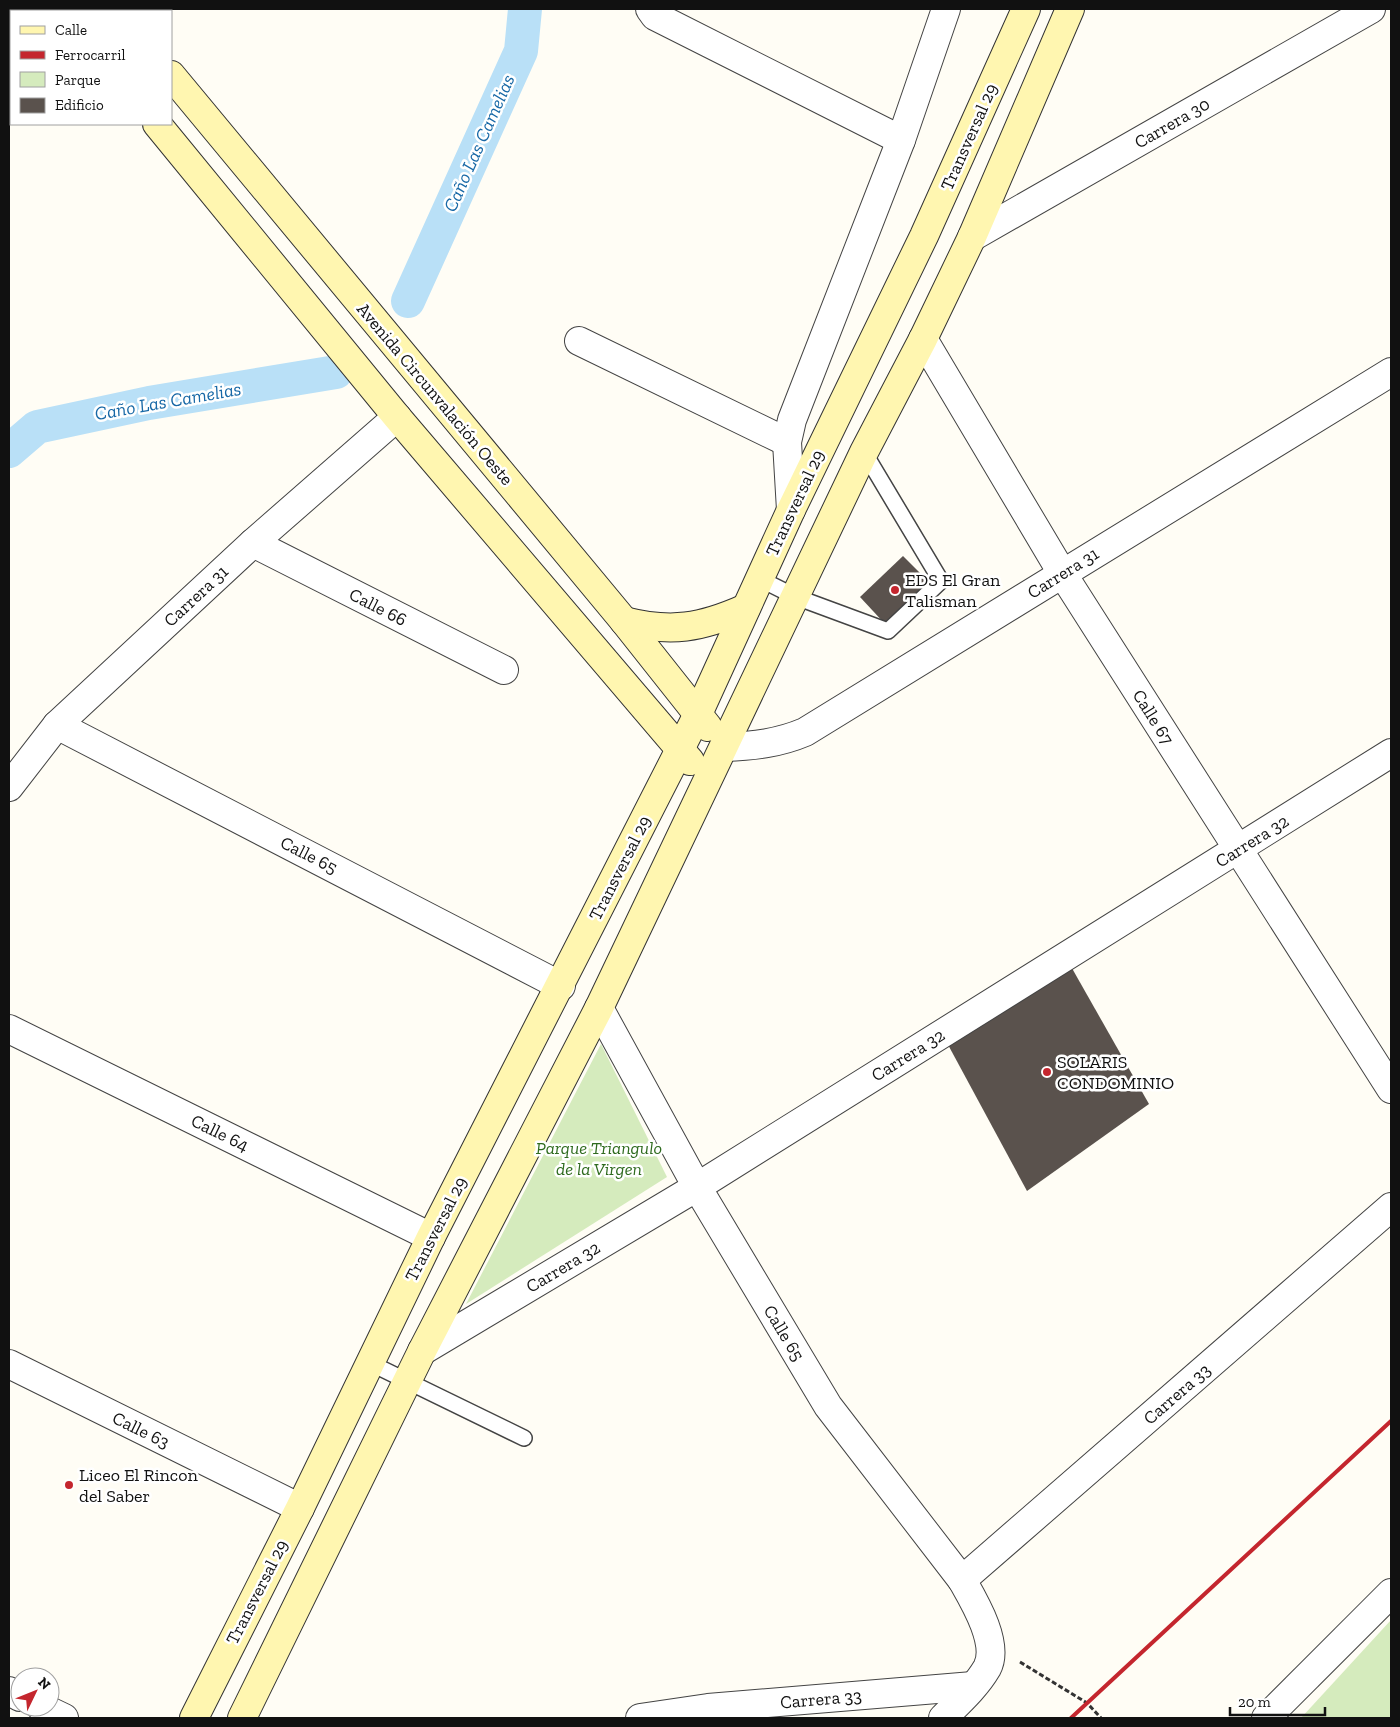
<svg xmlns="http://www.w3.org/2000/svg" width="1400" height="1727" viewBox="0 0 1400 1727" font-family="'Zilla Slab',serif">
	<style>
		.green { fill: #d5ebbd }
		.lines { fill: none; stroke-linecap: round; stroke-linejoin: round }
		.canal { stroke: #b9e0f7; stroke-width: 34 }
		.building { fill: #5a524d }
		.lane-casing { stroke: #444; stroke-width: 18 }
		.street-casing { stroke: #444; stroke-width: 30 }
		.secondary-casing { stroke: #333; stroke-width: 30 }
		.path { stroke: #333; stroke-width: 3; stroke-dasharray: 5 2.5; stroke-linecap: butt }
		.lane { stroke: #fff; stroke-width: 15 }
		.street { stroke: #fff; stroke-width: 28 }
		.secondary { stroke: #fff6b0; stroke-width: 28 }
		.rail { stroke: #c4262e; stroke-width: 4 }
		.poi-dot { fill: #c4262e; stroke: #fff; stroke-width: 2 }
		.labels { text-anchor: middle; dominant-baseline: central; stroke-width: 5; stroke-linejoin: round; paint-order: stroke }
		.street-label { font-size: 18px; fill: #111; stroke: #fff }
		.poi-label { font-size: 18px; fill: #111; stroke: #fff; text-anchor: start }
		.park-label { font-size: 18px; font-style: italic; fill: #2f6b1f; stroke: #fff }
		.water-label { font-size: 19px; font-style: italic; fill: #1768a6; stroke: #fff }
	</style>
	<rect width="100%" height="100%" fill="#fffdf5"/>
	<g class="green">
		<path d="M601,1044l66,133 -201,127z"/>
		<path d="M1391,1620v98h-90z"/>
	</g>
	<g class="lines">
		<g class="canal">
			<path d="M408,301l113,-250 4,-42"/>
			<path d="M9,451l28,-24 112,-24 187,-31"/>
		</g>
	</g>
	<g class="building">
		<path d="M903,556l27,27 -44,42 -26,-28z"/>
		<path d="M1069,963l80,141 -122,87 -81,-150z"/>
	</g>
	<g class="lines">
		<defs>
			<g id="lane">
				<path d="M760,579l36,18 92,34 53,-50 -77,-129"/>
				<path d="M370,1363l154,75"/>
			</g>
			<g id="street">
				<path d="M650,9l5,7 246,124"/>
				<path d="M972,237l399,-228"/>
				<path d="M923,339l139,234 329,516"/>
				<path d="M579,341l208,101"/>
				<path d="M791,510l-4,-68 5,-22 109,-280 45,-131"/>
				<path d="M253,543l251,127"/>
				<path d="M57,725l504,261"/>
				<path d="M725,747c29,-1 54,-4 80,-15l586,-360"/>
				<path d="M9,787l48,-62 196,-182 144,-126"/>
				<path d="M599,1008l98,179 131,219 134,174c12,21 38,64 25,88 -11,19 -29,35 -44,50"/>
				<path d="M9,1029l422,208"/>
				<path d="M422,1351l275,-164 694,-434"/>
				<path d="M9,1364l291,144"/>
				<path d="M962,1580l429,-373"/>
				<path d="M9,1691l11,6"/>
				<path d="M41,1707l23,11"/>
				<path d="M640,1718l68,-10 265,-22"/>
				<path d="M1266,1718l125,-125"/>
			</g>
			<g id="secondary">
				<path d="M63,9l2,2"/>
				<path d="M117,9l2,2"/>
				<path d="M171,75l453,546 84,106"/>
				<path d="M157,124l240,293 293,344"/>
				<path d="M624,621c47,12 77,7 122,-13"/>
				<path d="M194,1718l106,-210 131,-271 267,-523 93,-204 133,-274 102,-227"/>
				<path d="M242,1718l180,-367 177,-343 265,-556 59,-113 49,-102 98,-228"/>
			</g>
		</defs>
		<use href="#lane" class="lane-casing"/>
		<use href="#street" class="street-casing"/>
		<use href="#secondary" class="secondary-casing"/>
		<path class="path" d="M1020,1662l67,41 14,15"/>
		<use href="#lane" class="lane"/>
		<use href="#street" class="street"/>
		<use href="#secondary" class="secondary"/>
		<path class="rail" d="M1071,1718l320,-297"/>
	</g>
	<g class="poi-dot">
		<circle cx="895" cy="590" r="5"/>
		<circle cx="1047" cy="1072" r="5"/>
		<circle cx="69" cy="1485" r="5"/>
	</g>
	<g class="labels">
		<g class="street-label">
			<text transform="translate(1172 123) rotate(-30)">Carrera 30</text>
			<text transform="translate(969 137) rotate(-66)">Transversal 29</text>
			<text transform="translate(435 394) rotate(50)">Avenida Circunvalación Oeste</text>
			<text transform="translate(795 503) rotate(-65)">Transversal 29</text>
			<text transform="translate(1063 573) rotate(-32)">Carrera 31</text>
			<text transform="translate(196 596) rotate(-43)">Carrera 31</text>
			<text transform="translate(378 607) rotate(27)">Calle 66</text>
			<text transform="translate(1153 717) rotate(58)">Calle 67</text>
			<text transform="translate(1252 841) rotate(-32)">Carrera 32</text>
			<text transform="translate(309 855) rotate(27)">Calle 65</text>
			<text transform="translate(620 868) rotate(-63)">Transversal 29</text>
			<text transform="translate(908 1055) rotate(-32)">Carrera 32</text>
			<text transform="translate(220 1133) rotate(26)">Calle 64</text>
			<text transform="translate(436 1229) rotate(-63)">Transversal 29</text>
			<text transform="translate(563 1267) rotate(-31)">Carrera 32</text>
			<text transform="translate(784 1333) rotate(59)">Calle 65</text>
			<text transform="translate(1177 1394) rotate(-41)">Carrera 33</text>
			<text transform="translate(141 1430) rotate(26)">Calle 63</text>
			<text transform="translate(257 1592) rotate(-63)">Transversal 29</text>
			<text transform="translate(821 1699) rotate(-5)">Carrera 33</text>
		</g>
		<g class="poi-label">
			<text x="905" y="580">EDS El Gran<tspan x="905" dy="21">Talisman</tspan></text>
			<text x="1057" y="1062">SOLARIS<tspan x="1057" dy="21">CONDOMINIO</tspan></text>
			<text x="79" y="1475">Liceo El Rincon<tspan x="79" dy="21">del Saber</tspan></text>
		</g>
		<g class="park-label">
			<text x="599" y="1148">Parque Triangulo<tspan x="599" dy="21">de la Virgen</tspan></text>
		</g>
		<g class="water-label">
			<text transform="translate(479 143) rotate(-66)">Caño Las Camelias</text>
			<text transform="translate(168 401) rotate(-10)">Caño Las Camelias</text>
		</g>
	</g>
	<rect width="1400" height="1727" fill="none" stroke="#111111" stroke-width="20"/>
	<rect x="10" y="10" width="162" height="115" fill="#ffffff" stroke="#a0a0a0"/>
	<rect x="20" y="26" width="25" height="8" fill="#fff6b0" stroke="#a0a0a0"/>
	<text x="55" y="35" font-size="15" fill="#111111">Calle</text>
	<rect x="20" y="51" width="25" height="8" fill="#c4262e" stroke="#a0a0a0"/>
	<text x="55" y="60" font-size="15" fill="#111111">Ferrocarril</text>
	<rect x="20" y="72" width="25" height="15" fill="#d5ebbd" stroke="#a0a0a0"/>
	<text x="55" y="85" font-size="15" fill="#111111">Parque</text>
	<rect x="20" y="98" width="25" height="15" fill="#5a524d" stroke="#a0a0a0"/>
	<text x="55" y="110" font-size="15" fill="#111111">Edificio</text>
	<g transform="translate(35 1692) rotate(47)"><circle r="24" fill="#ffffff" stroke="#a0a0a0"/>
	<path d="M0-4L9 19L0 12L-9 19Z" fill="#c4262e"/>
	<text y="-8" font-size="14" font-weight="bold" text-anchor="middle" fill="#111111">N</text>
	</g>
	<path d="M1230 1707v8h95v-8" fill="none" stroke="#111111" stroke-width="2.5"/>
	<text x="1238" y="1707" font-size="15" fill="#111111" stroke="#ffffff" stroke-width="4" paint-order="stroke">20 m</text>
</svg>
